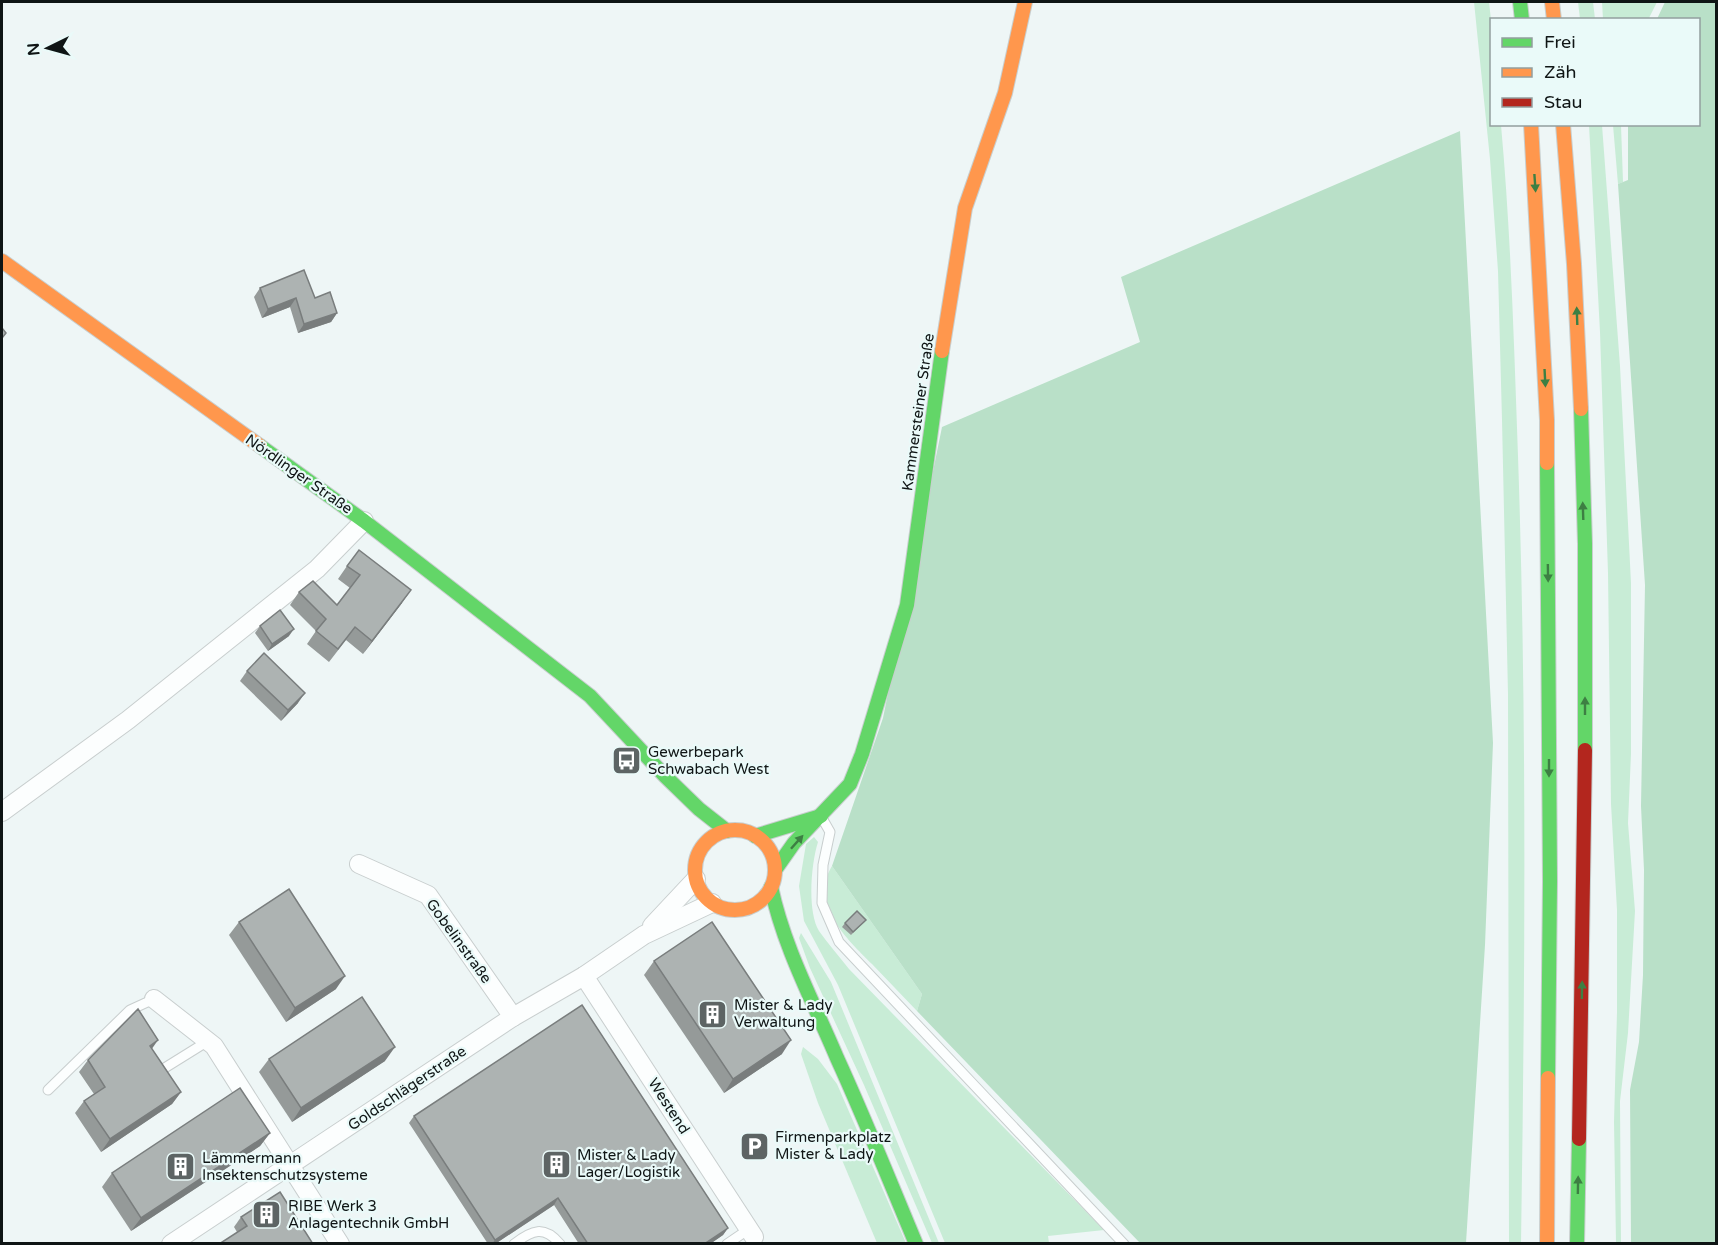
<svg xmlns="http://www.w3.org/2000/svg" width="1718" height="1245" viewBox="0 0 1718 1245" font-family="'Varela Round',sans-serif">
	<style>
		.green { fill: #c8ecd6 }
		.forest { fill: #b9e0c8 }
		.lines { fill: none; stroke-linecap: round; stroke-linejoin: round }
		.lane-casing { stroke: #c8cece; stroke-width: 11 }
		.street-casing { stroke: #c8cece; stroke-width: 20 }
		.fast-casing { stroke: #c8cece; stroke-width: 16 }
		.slow-casing { stroke: #c8cece; stroke-width: 16 }
		.jam-casing { stroke: #c8cece; stroke-width: 16 }
		.lane { stroke: #fcfefe; stroke-width: 9 }
		.street { stroke: #fcfefe; stroke-width: 18 }
		.fast { stroke: #63d668; stroke-width: 14 }
		.slow { stroke: #ff974d; stroke-width: 14 }
		.jam { stroke: #b3261e; stroke-width: 14 }
		.wall { fill: #959a99 }
		.shaded-wall { fill: #797d7d }
		.building { fill: #adb3b2; stroke: #797d7d; stroke-width: 1.5 }
		.oneway { fill: #3d7f43 }
		.labels { text-anchor: middle; dominant-baseline: central; stroke-width: 4.5; stroke-linejoin: round; paint-order: stroke }
		.street-label { font-size: 15px; fill: #0f1515; stroke: #eafaf9 }
		.poi-label { font-size: 15px; fill: #0f1515; stroke: #eafaf9; text-anchor: start }
	</style>
	<rect width="100%" height="100%" fill="#eef6f6"/>
	<g class="green">
		<path d="M1474,2h15l3,27v95l9,1c10,110 13,220 17,331 9,262 7,525 3,788l-12,-1 -1,-549 -6,-274 -4,-149 -8,-112z"/>
		<path d="M1578,2h15l2,17h-15z"/>
		<path d="M1602,2h55l-9,18 -45,-1z"/>
		<path d="M1589,125h13l18,241 11,217v171l-3,69 7,88 -7,122 -8,68 1,143 -5,-1 -2,-121 3,-110v-102l-6,-106 -3,-231 -8,-241z"/>
		<path d="M1613,125h8l2,57 -5,2z"/>
		<path d="M814,837l4,5c-7,22 -11,69 1,89 9,13 20,25 30,38l255,261 -56,6 1,7h-104l-107,-258 -34,-64 -5,-35 7,-42z"/>
		<path d="M832,866l90,128 -5,17c-15,-16 -30,-31 -45,-47 -25,-25 -63,-60 -40,-98z"/>
		<path d="M801,933l30,49 108,261h-7l-68,-158 -54,-117 -11,-30z"/>
		<path d="M803,1047l15,12 19,25 69,159h-29l-59,-140 -17,-49z"/>
	</g>
	<g class="forest">
		<path d="M1665,2h51v1242l-85,-1 -1,-153 9,-48 4,-67 1,-105 -3,-64 4,-221 -27,-401 10,-4v-55l70,-1v-104l-41,-1z"/>
		<path d="M1460,131l33,612 -8,202 -19,298h-326l-223,-232 5,-17 -90,-128 51,-148 59,-291 198,-85 -19,-65z"/>
	</g>
	<g class="lines">
		<defs>
			<g id="lane">
				<path d="M822,818l8,14 -7,33 -1,38 17,39 285,302"/>
				<path d="M163,1069l45,-28"/>
				<path d="M48,1090l82,-80 24,-11"/>
				<path d="M514,1244c18,-14 30,-19 46,0"/>
				<path d="M727,1244l22,-15"/>
			</g>
			<g id="street">
				<path d="M2,812l126,-92 189,-151 47,-48"/>
				<path d="M359,864l69,31 85,122"/>
				<path d="M652,926l44,-47"/>
				<path d="M584,976l170,261"/>
				<path d="M154,999l60,47 126,198"/>
				<path d="M171,1244l342,-227 71,-41 60,-41 68,-32"/>
			</g>
			<g id="fast">
				<path d="M1520,2l2,18"/>
				<path d="M1581,409l4,135v206"/>
				<path d="M260,446l104,75 226,175 75,80 34,33 28,22"/>
				<path d="M1547,463l3,418 -2,197"/>
				<path d="M755,836l66,-20"/>
				<path d="M775,870l19,-27 56,-59 12,-30 45,-149 35,-254"/>
				<path d="M771,887c13,61 42,114 66,171 28,61 53,124 79,186"/>
				<path d="M1577,1244l2,-105"/>
			</g>
			<g id="slow">
				<path d="M1552,2l2,18"/>
				<path d="M1531,124l16,296v43"/>
				<path d="M1563,124l11,140 7,145"/>
				<path d="M2,261l258,185"/>
				<path d="M942,351l23,-143 40,-115 20,-91"/>
				<circle cx="735" cy="870" r="40"/>
				<path d="M1547,1244l1,-166"/>
			</g>
			<path id="jam" d="M1579,1139l6,-389"/>
		</defs>
		<use href="#lane" class="lane-casing"/>
		<use href="#street" class="street-casing"/>
		<use href="#fast" class="fast-casing"/>
		<use href="#slow" class="slow-casing"/>
		<use href="#jam" class="jam-casing"/>
		<use href="#lane" class="lane"/>
		<use href="#street" class="street"/>
		<use href="#fast" class="fast"/>
		<use href="#slow" class="slow"/>
		<use href="#jam" class="jam"/>
	</g>
	<g class="wall">
		<path d="M260,288l55,10 22,15 -6,9 -33,11 -8,-26 -28,11 -8,-21z"/>
		<path d="M347,566l55,37 -39,51 -17,-14 -17,22 -22,-18 9,-13 -26,-26 9,-13 38,13 13,-17 -12,-9z"/>
		<path d="M260,626l29,10 -21,15 -13,-18z"/>
		<path d="M247,671l51,32 -17,18 -41,-40z"/>
		<path d="M239,922l97,67 -50,33 -57,-87z"/>
		<path d="M845,923h18l-12,12 -9,-8z"/>
		<path d="M654,961l128,93 -58,39 -80,-118z"/>
		<path d="M152,1049l29,43 -9,12 -71,48 -26,-39 9,-12 10,-7 -15,-22 9,-12z"/>
		<path d="M269,1059l116,2 -93,61 -33,-50z"/>
		<path d="M414,1116l314,112 -5,7 -13,9h-131l-25,-39 -59,39h-7l-79,-121z"/>
		<path d="M270,1133l-10,13 -129,85 -29,-44 10,-14z"/>
		<path d="M241,1217l72,27 -76,-12 -3,-5z"/>
	</g>
	<g class="shaded-wall">
		<path d="M296,298l-6,9 -28,11 6,-9z"/>
		<path d="M337,313l-6,9 -33,11 6,-9z"/>
		<path d="M411,590l-9,13 -39,51 9,-13z"/>
		<path d="M294,629l-5,7 -21,15 4,-7z"/>
		<path d="M305,693l-7,10 -17,18 7,-11z"/>
		<path d="M345,976l-9,13 -50,33 9,-14z"/>
		<path d="M158,1040l-9,13 1,-7z"/>
		<path d="M791,1040l-9,14 -58,39 9,-14z"/>
		<path d="M395,1047l-10,14 -93,61 9,-14z"/>
		<path d="M181,1092l-9,12 -71,48 9,-13z"/>
		<path d="M270,1133l-10,13 -129,85 10,-13z"/>
		<path d="M558,1198l-4,7 -59,39h-3l3,-4z"/>
		<path d="M728,1228l-5,7 -13,9h-6z"/>
	</g>
	<g class="building">
		<path d="M304,270l11,28 15,-6 7,21 -33,11 -8,-26 -28,11 -8,-21z"/>
		<path d="M2,328l4,5 -4,5z"/>
		<path d="M359,550l52,40 -39,51 -17,-14 -17,22 -22,-18 10,-12 -27,-27 14,-11 24,24 23,-30 -13,-9z"/>
		<path d="M280,610l14,19 -22,15 -12,-18z"/>
		<path d="M264,653l41,40 -17,17 -41,-39z"/>
		<path d="M289,889l56,87 -50,32 -56,-86z"/>
		<path d="M857,911l9,9 -13,12 -8,-9z"/>
		<path d="M712,922l79,118 -58,39 -79,-118z"/>
		<path d="M362,997l33,50 -94,61 -32,-49z"/>
		<path d="M582,1005l146,223 -24,16h-116l-30,-46 -63,42 -81,-124z"/>
		<path d="M138,1009l20,31 -8,6 31,46 -71,47 -26,-38 21,-14 -17,-27z"/>
		<path d="M240,1088l30,45 -129,85 -29,-45z"/>
		<path d="M280,1192l33,52h-94l28,-18 -6,-9z"/>
	</g>
	<defs><path id="oneway-solid" d="M-6-.8H1V-3.2L6.5 0L1 3.2V.8H-6Z" transform="scale(1.5)"/></defs>
	<g class="oneway">
		<use href="#oneway-solid" transform="translate(1535 183) rotate(86)"/>
		<use href="#oneway-solid" transform="translate(1577 316) rotate(-92)"/>
		<use href="#oneway-solid" transform="translate(1545 378) rotate(87)"/>
		<use href="#oneway-solid" transform="translate(1583 511) rotate(-92)"/>
		<use href="#oneway-solid" transform="translate(1548 573) rotate(89)"/>
		<use href="#oneway-solid" transform="translate(1585 706) rotate(-90)"/>
		<use href="#oneway-solid" transform="translate(1549 768) rotate(90)"/>
		<use href="#oneway-solid" transform="translate(797 842) rotate(-48)"/>
		<use href="#oneway-solid" transform="translate(1582 990) rotate(-89)"/>
		<use href="#oneway-solid" transform="translate(1578 1185) rotate(-89)"/>
	</g>
	<defs>
		<symbol id="bus-square" viewBox="-11 -11 22 22"><rect x="-9" y="-9" width="18" height="18" rx="4" fill="#5d6464" stroke="#eafaf9"/><path d="M-5-6H5V4H4V6H2V4H-2V6H-4V4H-5ZM-3.5-4V0h7V-4ZM-3.5 1.2v1.5H-2V1.2ZM2 1.2v1.5H3.5V1.2Z" fill="#fff"/></symbol>
		<symbol id="building-square" viewBox="-11 -11 22 22"><rect x="-9" y="-9" width="18" height="18" rx="4" fill="#5d6464" stroke="#eafaf9"/><path d="M-4-6H4V6H1V3H-1V6H-4ZM-2.5-4.3h1.7v1.8h-1.7ZM.8-4.3h1.7v1.8H.8ZM-2.5-1h1.7V.8h-1.7ZM.8-1h1.7V.8H.8Z" fill="#fff"/></symbol>
		<symbol id="parking-square" viewBox="-11 -11 22 22"><rect x="-9" y="-9" width="18" height="18" rx="4" fill="#5d6464" stroke="#eafaf9"/><path d="M-3.5-5.5H1a3.5 3.5 0 0 1 0 7H-1V5.5H-3.5ZM-1-3.4V-.6H.8a1.4 1.4 0 0 0 0-2.8Z" fill="#fff"/></symbol>
	</defs>
	<g fill-rule="evenodd">
		<use href="#bus-square" x="610" y="744" width="33" height="33"/>
		<use href="#building-square" x="696" y="998" width="33" height="33"/>
		<use href="#parking-square" x="738" y="1130" width="33" height="33"/>
		<use href="#building-square" x="540" y="1148" width="33" height="33"/>
		<use href="#building-square" x="164" y="1150" width="33" height="33"/>
		<use href="#building-square" x="250" y="1198" width="33" height="33"/>
	</g>
	<g class="labels">
		<g class="street-label">
			<text transform="translate(918 412) rotate(-82)">Kammersteiner Straße</text>
			<text transform="translate(299 474) rotate(35)">Nördlinger Straße</text>
			<text transform="translate(459 941) rotate(54)">Gobelinstraße</text>
			<text transform="translate(407 1088) rotate(-34)">Goldschlägerstraße</text>
			<text transform="translate(669 1106) rotate(57)">Westend</text>
		</g>
		<g class="poi-label">
			<text x="648" y="752">Gewerbepark<tspan x="648" dy="17">Schwabach West</tspan></text>
			<text x="734" y="1005">Mister &amp; Lady<tspan x="734" dy="17">Verwaltung</tspan></text>
			<text x="775" y="1137">Firmenparkplatz<tspan x="775" dy="17">Mister &amp; Lady</tspan></text>
			<text x="577" y="1155">Mister &amp; Lady<tspan x="577" dy="17">Lager/Logistik</tspan></text>
			<text x="202" y="1158">Lämmermann<tspan x="202" dy="17">Insektenschutzsysteme</tspan></text>
			<text x="288" y="1206">RIBE Werk 3<tspan x="288" dy="17">Anlagentechnik GmbH</tspan></text>
		</g>
	</g>
	<rect width="1718" height="1245" fill="none" stroke="#0f1515" stroke-width="6"/>
	<rect x="1490" y="18" width="210" height="108" fill="#eafaf9" stroke="#929e9e" stroke-width="1.5"/>
	<rect x="1502" y="38" width="30" height="9" fill="#63d668" stroke="#929e9e" stroke-width="1.5"/>
	<text x="1544" y="48" font-size="18" fill="#0f1515">Frei</text>
	<rect x="1502" y="68" width="30" height="9" fill="#ff974d" stroke="#929e9e" stroke-width="1.5"/>
	<text x="1544" y="78" font-size="18" fill="#0f1515">Zäh</text>
	<rect x="1502" y="98" width="30" height="9" fill="#b3261e" stroke="#929e9e" stroke-width="1.5"/>
	<text x="1544" y="108" font-size="18" fill="#0f1515">Stau</text>
	<g transform="translate(48 48) rotate(265)" stroke="#eafaf9" stroke-width="4.5" paint-order="stroke">
	<path d="M0-4.5L10 22L0 15L-10 22Z" fill="#0f1515"/>
	<text y="-9" font-size="16" font-weight="bold" text-anchor="middle" fill="#0f1515">N</text>
	</g>
</svg>
